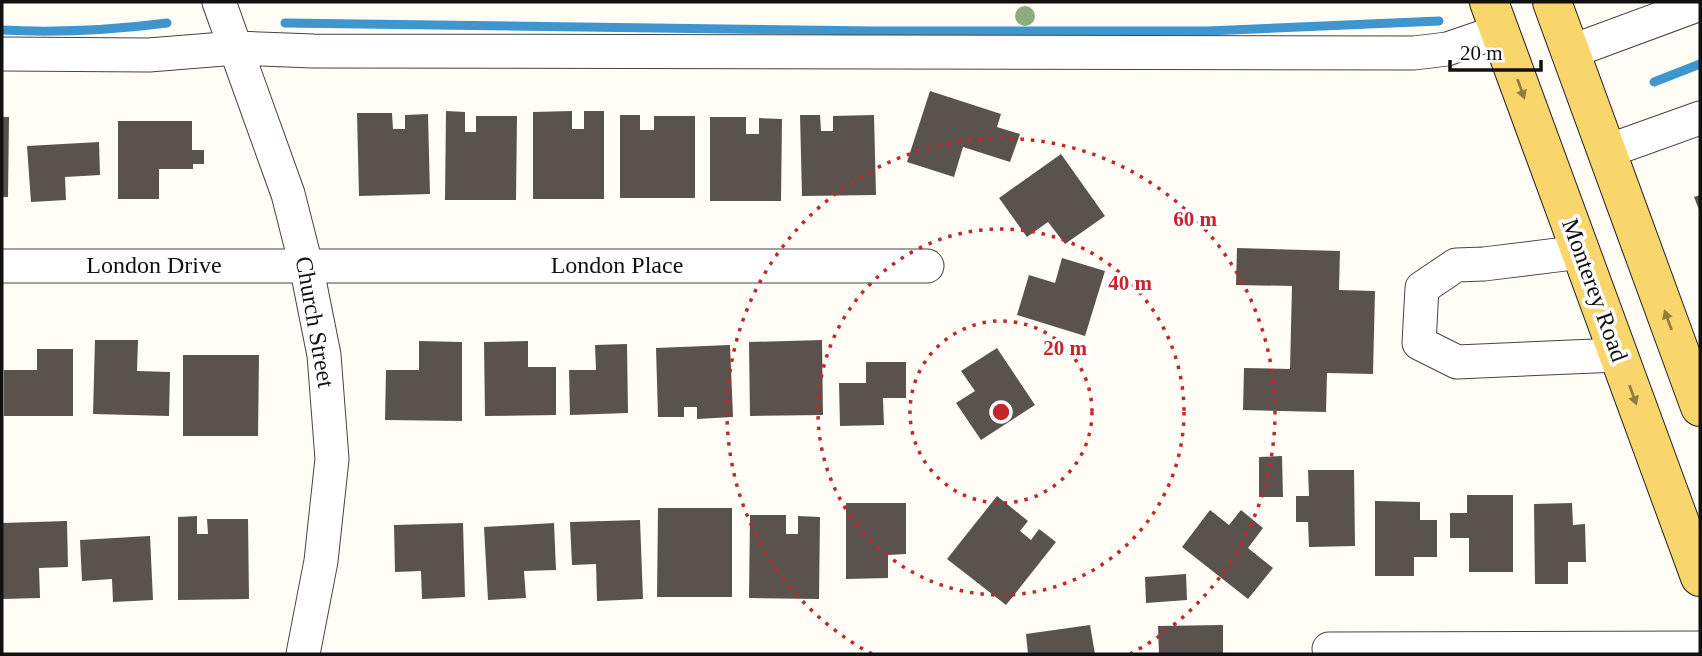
<svg xmlns="http://www.w3.org/2000/svg" width="1702" height="656" viewBox="0 0 1702 656" font-family="'Times New Roman',serif">
	<style>
		.lines { fill: none; stroke-linecap: round; stroke-linejoin: round }
		.stream { stroke: #3f96cf; stroke-width: 9 }
		.building { fill: #5a524d }
		.minor-casing { stroke: #444; stroke-width: 35 }
		.major-casing { stroke: #222; stroke-width: 40 }
		.minor { stroke: #fff; stroke-width: 33 }
		.major { stroke: #f9d66b; stroke-width: 38 }
		.tree { fill: #8dad7f }
		.oneway { fill: #917d42 }
		.ring { fill: none; stroke: #c4262e; stroke-width: 3.5; stroke-dasharray: 3.5 7 }
		.labels { text-anchor: middle; dominant-baseline: central; stroke-width: 7; stroke-linejoin: round; paint-order: stroke }
		.street-label { font-size: 24px; fill: #111; stroke: #fff }
		.centre { fill: #c4262e; stroke: #fff; stroke-width: 3.5 }
		.ring-label { font-size: 21px; text-anchor: middle; font-weight: bold; fill: #c4262e; stroke: #fff; stroke-width: 7; stroke-linejoin: round; paint-order: stroke }
	</style>
	<rect width="100%" height="100%" fill="#fffdf5"/>
	<g class="lines">
		<g class="stream">
			<path d="M285,23l589,8h334l231,-10"/>
			<path d="M2,30c55,3 110,0 165,-7"/>
			<path d="M1654,82l46,-18"/>
		</g>
	</g>
	<g class="building">
		<path d="M930,91l71,23 -4,13 23,7 -10,28 -47,-15 -9,30 -47,-15z"/>
		<path d="M446,111l19,1v20h11v-16h41l-1,84h-71z"/>
		<path d="M572,111v18h12v-18h20v88h-71v-87z"/>
		<path d="M357,113h35l1,16h12v-14l23,-1 2,80 -71,2z"/>
		<path d="M620,115h20v15h14v-14h41v82h-75z"/>
		<path d="M800,115h20l1,16h12v-15l41,-1 2,80 -74,1z"/>
		<path d="M2,117h7l-1,80h-6z"/>
		<path d="M710,117h36v17h13v-16l23,1 -1,82h-71z"/>
		<path d="M118,121h74v29h12v14h-11v5h-34v30h-41z"/>
		<path d="M99,142l1,33 -35,2 1,23 -35,2 -4,-56z"/>
		<path d="M1061,154l44,62 -40,28 -17,-22 -21,15 -28,-39z"/>
		<path d="M1700,195v17l-6,-15z"/>
		<path d="M1237,248l103,3 -1,39 36,1 -2,83 -46,-1 -1,39 -83,-2 1,-42 46,1 2,-83 -56,-1z"/>
		<path d="M1062,258l43,13 -20,65 -68,-21 12,-40 26,8z"/>
		<path d="M95,340h43l-1,31 33,1 -1,44 -76,-2z"/>
		<path d="M822,340l1,75 -73,1 -1,-74z"/>
		<path d="M419,341l43,1v79l-77,-1 1,-50h33z"/>
		<path d="M528,341v26h28v48l-71,1 -1,-74z"/>
		<path d="M627,344l1,69 -58,2 -1,-45h27l-1,-25z"/>
		<path d="M730,345l3,72 -36,2v-12h-13v10h-26l-2,-69z"/>
		<path d="M997,348l38,57 -54,35 -25,-37 19,-12 -14,-20z"/>
		<path d="M37,349h36v67h-69v-46h33z"/>
		<path d="M183,355h76l-1,81h-75z"/>
		<path d="M866,362h40v36h-23l1,27 -44,1 -1,-43h27z"/>
		<path d="M1282,456l1,41h-24v-40z"/>
		<path d="M1308,470h46l1,76 -46,1 -1,-25h-12v-26h13z"/>
		<path d="M1467,495h46v77h-44v-34h-19v-25h17z"/>
		<path d="M997,496l31,25 -8,10 11,9 8,-11 17,13 -50,63 -59,-46z"/>
		<path d="M1375,501l45,1v18h17v37h-23v19h-39z"/>
		<path d="M846,503h60v51l-18,1v23l-42,1z"/>
		<path d="M1572,503l1,22 12,-1 1,38h-18v22h-33l-1,-80z"/>
		<path d="M658,508h74v89h-75z"/>
		<path d="M1210,510l19,15 12,-15 22,18 -15,20 25,20 -25,31 -66,-52z"/>
		<path d="M750,515h36v19h12v-18l22,1 -1,82 -70,-1z"/>
		<path d="M197,516v18h11l-1,-15h41l1,80 -71,1v-83z"/>
		<path d="M640,520l3,79 -46,2 -1,-37 -24,1 -2,-43z"/>
		<path d="M67,521l1,46 -29,1 1,30 -38,1v-76z"/>
		<path d="M463,523l2,74 -43,2 -1,-28 -26,1 -1,-47z"/>
		<path d="M554,523l2,47 -32,1 2,27 -38,2 -4,-73z"/>
		<path d="M150,536l3,64 -40,2 -1,-23 -30,2 -2,-41z"/>
		<path d="M1186,574l1,26 -41,3 -1,-26z"/>
		<path d="M1090,625l5,29h-67l-2,-20z"/>
		<path d="M1223,625v29h-64l-1,-28z"/>
	</g>
	<g class="lines">
		<defs>
			<g id="minor">
				<path d="M219,2l69,192 18,71 18,90 8,104 -11,102 -18,93"/>
				<path d="M1570,52l130,-48"/>
				<path d="M2,54l147,1 87,-7 77,3 1101,2 33,-4 53,-18"/>
				<path d="M1605,152l95,-34"/>
				<path d="M1581,252l-97,12 -28,1 -34,23 -3,55 38,19 161,-7"/>
				<path d="M2,266h925"/>
				<path d="M1329,649l371,-1"/>
			</g>
			<g id="major">
				<path d="M1489,2l211,575"/>
				<path d="M1552,2l148,405"/>
			</g>
		</defs>
		<use href="#minor" class="minor-casing"/>
		<use href="#major" class="major-casing"/>
		<use href="#minor" class="minor"/>
		<use href="#major" class="major"/>
	</g>
	<circle class="tree" cx="1025" cy="16" r="10"/>
	<defs><path id="oneway-solid" d="M-6-.8H1V-3.2L6.5 0L1 3.2V.8H-6Z" transform="scale(1.75)"/></defs>
	<g class="oneway">
		<use href="#oneway-solid" transform="translate(1521 89) rotate(70)"/>
		<use href="#oneway-solid" transform="translate(1668 320) rotate(-110)"/>
		<use href="#oneway-solid" transform="translate(1633 395) rotate(70)"/>
	</g>
	<g class="ring">
		<circle cx="1001" cy="412" r="91"/>
		<circle cx="1001" cy="412" r="183"/>
		<path d="M872 654A274 274 0 1 1 1130 654"/>
	</g>
	<g class="labels">
		<g class="street-label">
			<text x="154" y="265">London Drive</text>
			<text x="617" y="265">London Place</text>
			<text transform="translate(1595 290) rotate(70)">Monterey Road</text>
			<text transform="translate(315 322) rotate(80)">Church Street</text>
		</g>
	</g>
	<circle cx="1001" cy="412" r="10" class="centre"/>
	<g class="ring-label">
		<text x="1195" y="226">60 m</text>
		<text x="1130" y="290">40 m</text>
		<text x="1065" y="355">20 m</text>
	</g>
	<rect width="1702" height="656" fill="none" stroke="#111111" stroke-width="7"/>
	<path d="M1450 60v10h91v-10" fill="none" stroke="#111111" stroke-width="3.5"/>
	<text x="1460" y="60" font-size="21" fill="#111111" stroke="#ffffff" stroke-width="5" paint-order="stroke">20 m</text>
</svg>
